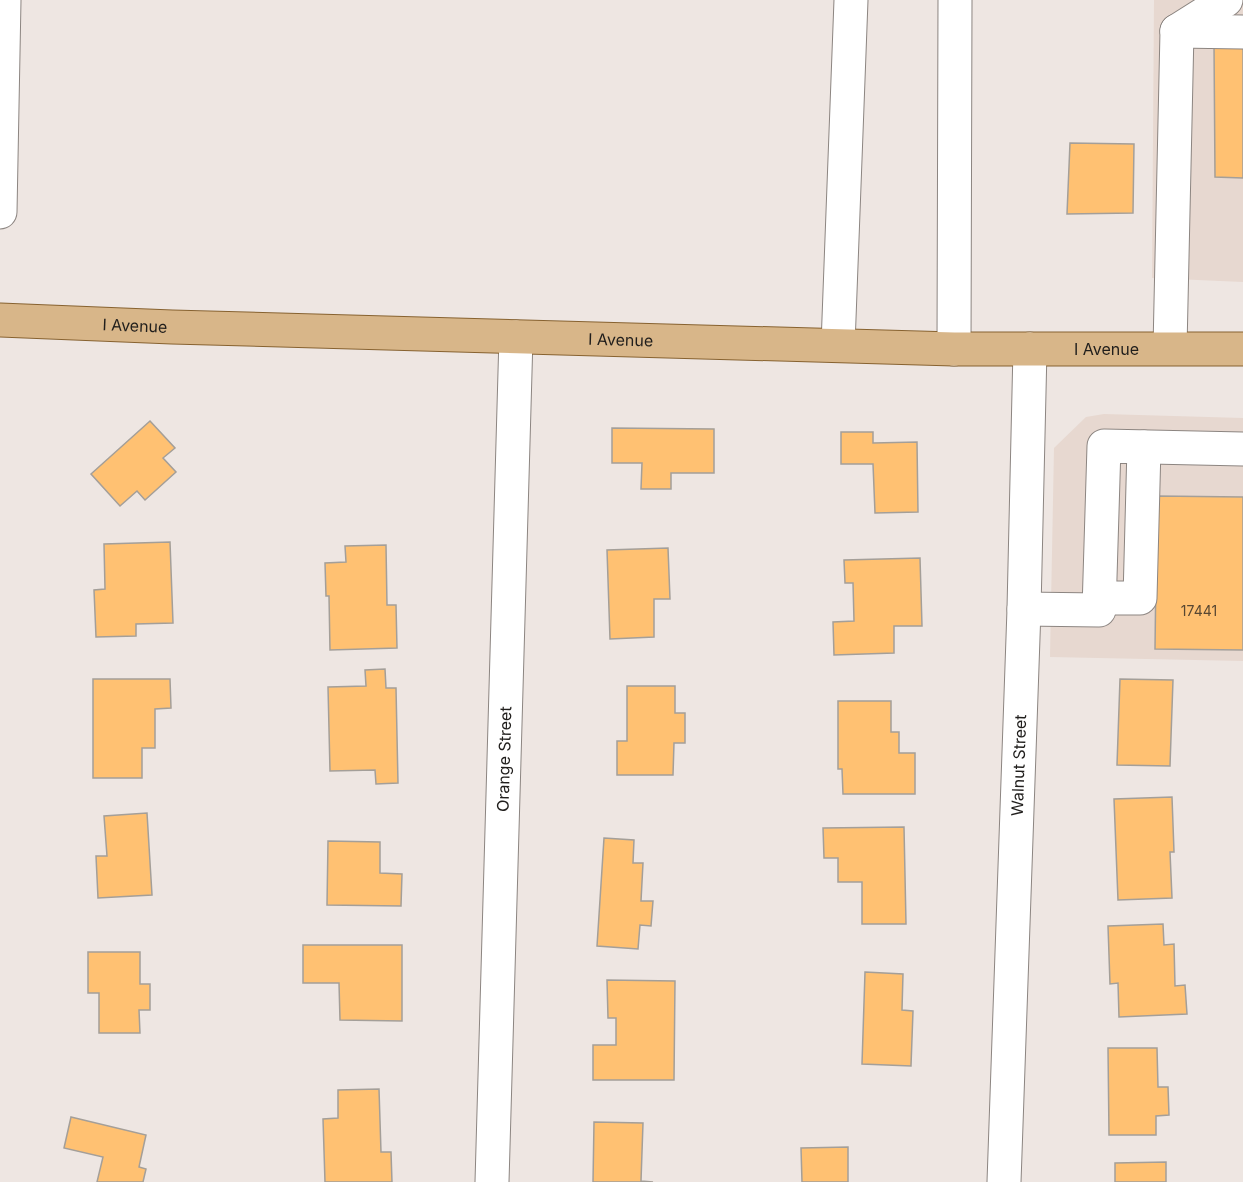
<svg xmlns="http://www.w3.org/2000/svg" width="1243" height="1182" viewBox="0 0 1243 1182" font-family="Inter,sans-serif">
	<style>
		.built { fill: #e7d8d0 }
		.building { fill: #ffc172; stroke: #a49f99; stroke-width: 1.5 }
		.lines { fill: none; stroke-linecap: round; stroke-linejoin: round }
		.minor-casing { stroke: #8c8581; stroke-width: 35 }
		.major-casing { stroke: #876230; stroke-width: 35 }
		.minor { stroke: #fff; stroke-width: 33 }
		.major { stroke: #d8b689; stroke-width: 33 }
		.labels { text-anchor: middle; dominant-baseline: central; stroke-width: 4.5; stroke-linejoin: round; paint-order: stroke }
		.number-label { font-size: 14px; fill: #584732 }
		.street-label { font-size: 16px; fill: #201e1c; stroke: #fbf3ef }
	</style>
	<rect width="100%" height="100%" fill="#eee6e2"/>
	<g class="built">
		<path d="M1154,0h89v282l-91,-4z"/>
		<path d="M1104,414l139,4v243l-193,-4 4,-209 32,-31z"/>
	</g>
	<g class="building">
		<path d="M1243,22v156l-28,-1 -1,-133z"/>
		<path d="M1070,143l64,1 -1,69 -66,1z"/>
		<path d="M150,421l25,27 -12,10 13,14 -31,28 -8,-9 -17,15 -29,-32z"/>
		<path d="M612,428l102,1v44h-43v16h-30l1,-26h-30z"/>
		<path d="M841,432h32v11l44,-1 1,70 -43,1 -2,-49h-32z"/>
		<path d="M1157,496l86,1v153l-88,-1z"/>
		<path d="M170,542l3,81 -37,1v12l-40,1 -2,-47 11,-1 -1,-45z"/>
		<path d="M386,545l1,60h9l1,43 -67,2 -1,-54h-3l-1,-33 21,-1 -1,-16z"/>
		<path d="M668,548l2,51h-16v38l-44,2 -3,-89z"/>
		<path d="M920,558l2,68h-28v27l-60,2 -1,-33 21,-1 -1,-38h-8l-1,-23z"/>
		<path d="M385,669l1,19h10l2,95 -22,1 -1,-14 -45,1 -2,-84 38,-1 -1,-16z"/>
		<path d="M93,679h77l1,29 -16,1v39h-13v30h-49z"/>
		<path d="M1120,679l53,1 -3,86 -53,-1z"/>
		<path d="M627,686h48v27h10v30h-11l-1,32h-56v-34h10z"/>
		<path d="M838,701h53v31h8v21h16v41h-72l-1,-25h-4z"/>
		<path d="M1172,797l2,55h-4l2,46 -54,2 -4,-101z"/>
		<path d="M147,813l5,82 -54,3 -2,-42h11l-3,-40z"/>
		<path d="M904,827l2,97h-44v-42h-24v-24h-14l-1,-30z"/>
		<path d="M604,838l30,2 -1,23h10l-2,38h12l-2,25 -11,-1 -2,24 -41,-3z"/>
		<path d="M328,841l52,1v31l22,1 -1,32 -74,-1z"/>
		<path d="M1163,924l1,21 10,-1 1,42 10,-1 2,29 -68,3 -1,-34 -8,1 -2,-58z"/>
		<path d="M303,945h99v76l-62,-1 -1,-37h-36z"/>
		<path d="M88,952h52v32h10v26h-11l1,23h-41v-40h-11z"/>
		<path d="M865,972l38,2 -1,36 11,1 -2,55 -49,-2z"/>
		<path d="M607,980l68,1 -1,99h-81v-35h23v-27h-8z"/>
		<path d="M1108,1048h49l1,39h10l1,28 -13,1v19h-47z"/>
		<path d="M379,1089l2,63h10l1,30h-67l-2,-63 15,-1v-28z"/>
		<path d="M71,1117l75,18 -7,32 7,2 -3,13h-46l6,-25 -39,-9z"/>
		<path d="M594,1122l49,1 -2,58 12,1h-60z"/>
		<path d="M848,1147v35h-46l-1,-34z"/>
		<path d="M1166,1162v20h-51v-19z"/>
	</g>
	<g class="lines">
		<defs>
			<g id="minor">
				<path d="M1177,31l66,1"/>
				<path d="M1177,31l49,-31"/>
				<path d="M0,212l4,-212"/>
				<path d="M838,345l13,-345"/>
				<path d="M1170,348l7,-317"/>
				<path d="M954,349l1,-349"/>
				<path d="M1099,598h41l4,-151"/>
				<path d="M1024,609l75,1 5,-164 139,3"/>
				<path id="s1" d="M492,1182l24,-845"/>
				<path id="s2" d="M1004,1182l20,-573 6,-260"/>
			</g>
			<g id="major">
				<path id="s3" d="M0,320l172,7 782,22h289"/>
			</g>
		</defs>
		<use href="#minor" class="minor-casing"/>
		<use href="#major" class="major-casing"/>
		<use href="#minor" class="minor"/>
		<use href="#major" class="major"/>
	</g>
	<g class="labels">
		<g class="number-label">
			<text x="1199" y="610">17441</text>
		</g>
		<g class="street-label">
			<text stroke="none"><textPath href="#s3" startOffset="135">I Avenue</textPath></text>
			<text stroke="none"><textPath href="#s3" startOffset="621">I Avenue</textPath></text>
			<text stroke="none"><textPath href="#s3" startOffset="1107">I Avenue</textPath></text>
			<text stroke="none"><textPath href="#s1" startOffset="423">Orange Street</textPath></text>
			<text stroke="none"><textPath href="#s2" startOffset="417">Walnut Street</textPath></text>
		</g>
	</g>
</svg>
